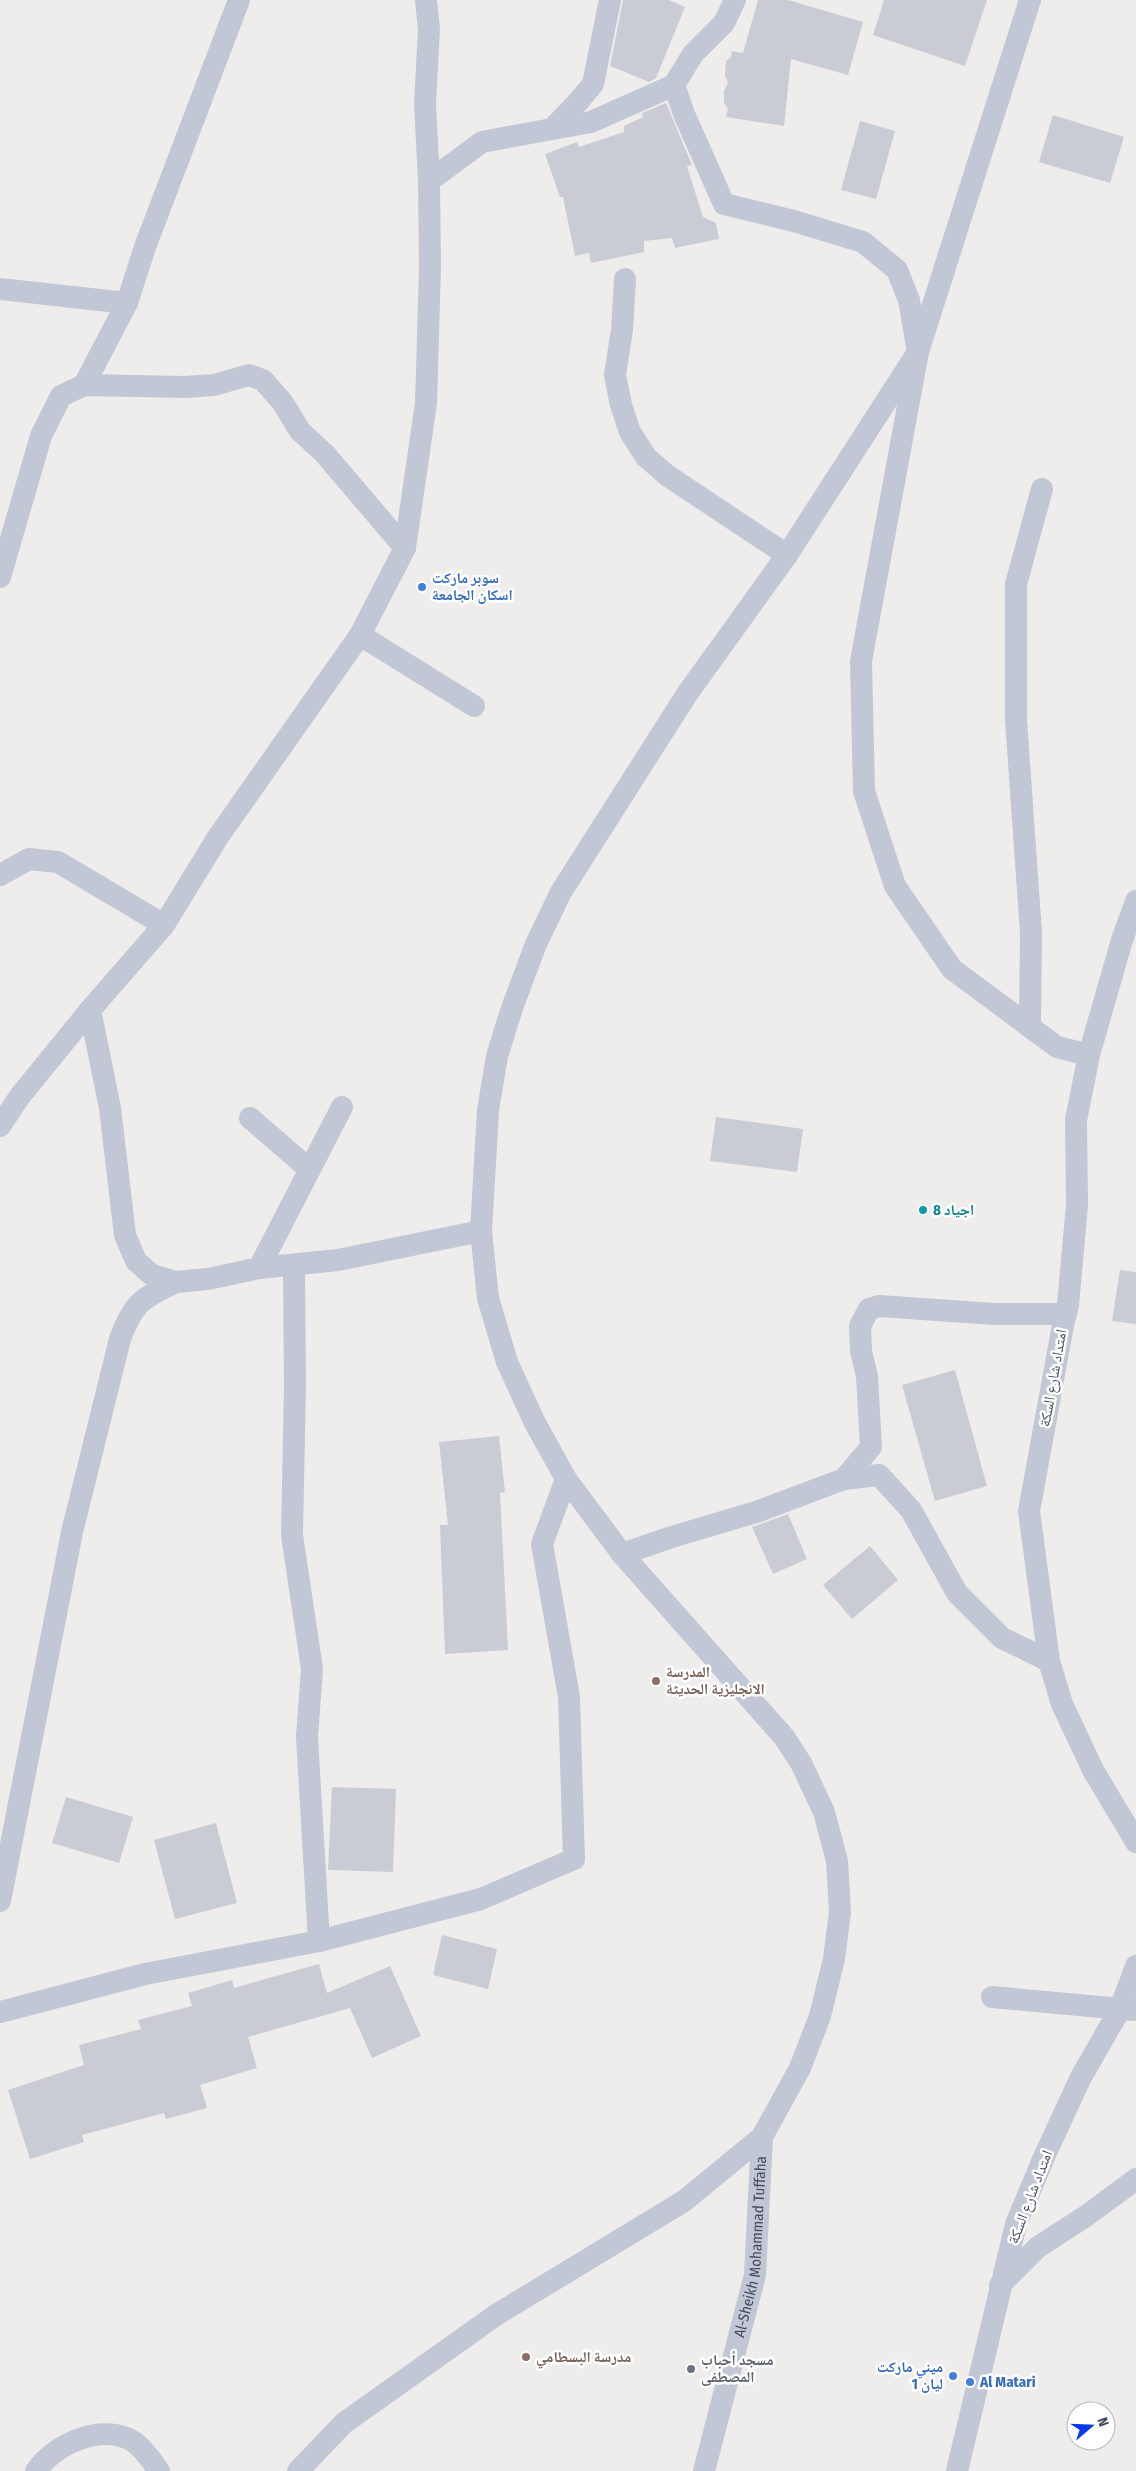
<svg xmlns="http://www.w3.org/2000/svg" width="1136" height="2471" viewBox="0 0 1136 2471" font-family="'Fira Sans Condensed','Noto Naskh Arabic',sans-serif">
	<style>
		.building { fill: #caccd5 }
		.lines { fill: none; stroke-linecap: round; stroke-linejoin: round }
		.minor { stroke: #c1c7d5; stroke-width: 22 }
		.shop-dot { fill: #3f7fe0; stroke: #fff; stroke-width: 2 }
		.culture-dot { fill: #0f9aa8; stroke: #fff; stroke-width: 2 }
		.education-dot { fill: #8d6e63; stroke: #fff; stroke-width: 2 }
		.worship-dot { fill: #6b7280; stroke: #fff; stroke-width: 2 }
		.labels { text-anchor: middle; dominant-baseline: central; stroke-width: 5; stroke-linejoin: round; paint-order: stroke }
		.shop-label { font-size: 15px; font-weight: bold; fill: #366cbe; stroke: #fff; text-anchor: start }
		.culture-label { font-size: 15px; font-weight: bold; fill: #0d838f; stroke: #fff; text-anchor: start }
		.street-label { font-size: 15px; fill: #434a5b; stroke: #fff }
		.education-label { font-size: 15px; font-weight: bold; fill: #785e54; stroke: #fff; text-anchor: start }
		.worship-label { font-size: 15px; font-weight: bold; fill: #5b616d; stroke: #fff; text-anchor: start }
	</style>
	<rect width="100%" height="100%" fill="#efecec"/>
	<g class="building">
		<path d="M623,0h46l16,7 -29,71 -7,4 -39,-16z"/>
		<path d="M758,0h30l75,22 -15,53 -57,-16 -7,67 -58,-9 2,-8 -4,-6v-12l4,-8 -3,-7 1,-15 5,-4 1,-6 11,2z"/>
		<path d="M884,0h103l-22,66 -92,-31z"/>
		<path d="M666,103l26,62 -5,1 16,51 13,6 3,16 -44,9 -3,-10 -28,3v11l-53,11 -2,-10 -14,3 -12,-59h-3l-15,-43 32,-12 2,5 45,-15v-6l19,-9 -1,-4z"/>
		<path d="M1053,115l71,22 -14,46 -71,-21z"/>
		<path d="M860,121l35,10 -19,68 -35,-9z"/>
		<path d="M716,1117l87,12 -6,43 -87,-11z"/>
		<path d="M1120,1270l16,2v52l-24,-3z"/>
		<path d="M955,1370l32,116 -52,15 -33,-116z"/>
		<path d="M499,1436l6,56 -5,1 8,157 -63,4 -5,-129h8l-9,-83z"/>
		<path d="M788,1514l19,45 -34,15 -21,-47z"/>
		<path d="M870,1546l28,34 -46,39 -29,-34z"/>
		<path d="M332,1787l64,2 -3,83 -65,-2z"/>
		<path d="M66,1797l67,20 -14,46 -67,-20z"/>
		<path d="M216,1823l21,80 -62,16 -21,-79z"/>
		<path d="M442,1935l55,14 -9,40 -55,-14z"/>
		<path d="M319,1964l8,29 63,-27 31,70 -49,22 -22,-50 -102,29 9,31 -57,17 7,23 -41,11 -2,-6 -82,22 2,7 -54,17 -22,-69 76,-25 -5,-20 62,-16 -3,-9 54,-14 -4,-13 44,-13 2,8z"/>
	</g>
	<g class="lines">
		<g class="minor">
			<path d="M426,0l3,29 -4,75 4,77"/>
			<path d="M735,0l-11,23 -31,31 -19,31 10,29 40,90 70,17 69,21 34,28 12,30 9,52 -57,309 3,130 31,95 57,83 105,78 32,8"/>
			<path d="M552,129l39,-7 83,-37"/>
			<path d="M625,279l-3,51 -7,45 6,30 9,27 16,25 22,19 119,79"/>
			<path d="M0,289l127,14"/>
			<path d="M84,385l43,-82 18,-56 94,-247"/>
			<path d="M0,577l41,-141 20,-40 23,-11 101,2 29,-2 35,-10 14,5 20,23 17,28 24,22 81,95"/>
			<path d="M360,635l114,71"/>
			<path d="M0,875l29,-16 29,3 106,63"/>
			<path d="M1136,901l-14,39 -33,115 -13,65 1,85 -9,100 -5,20 -34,186 20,150 13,43 31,66 43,72"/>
			<path d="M90,1010l20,98 15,127 11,26 16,14 24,7 32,-3 51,-11 79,-8 143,-29"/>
			<path d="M1030,1027l1,-94 -15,-213v-136l26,-95"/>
			<path d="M250,1118l59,51"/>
			<path d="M0,1126l20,-30 70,-86 74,-85 54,-88 142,-202 45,-87 21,-145 4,-135 -1,-87 53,-39 70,-13 25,-26 16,-19 17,-84"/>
			<path d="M294,1265l1,120 -3,150 20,134 -5,68 12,204"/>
			<path d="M259,1268l83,-161"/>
			<path d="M844,1479l27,-32 -4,-71 -6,-25 -1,-25 9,-17 10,-3 115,8h72"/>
			<path d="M622,1554l50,-17 87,-26 85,-32 35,-4 32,35 46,83 45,45 47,23"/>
			<path d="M0,1901l72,-369 48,-193c13,-36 22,-41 56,-57"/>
			<path d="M992,1997l141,13"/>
			<path d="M0,2012l145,-38 174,-33 162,-42 93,-40 -5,-162 -27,-153 24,-65"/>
			<path d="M1000,2285l38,-38 48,-31 50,-37"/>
			<path d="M36,2471c18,-27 67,-49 98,-29 10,7 18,19 25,29"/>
			<path d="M298,2471l46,-48 152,-108 188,-114 78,-64 38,-69 20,-52 14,-57 6,-47 -3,-51 -13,-49 -23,-49 -17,-26 -162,-183 -56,-75 -32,-58 -27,-59 -19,-64 -7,-67 7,-121 9,-54 15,-48 24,-64 25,-52 126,-198 100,-139 131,-203 112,-352"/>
			<path id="s1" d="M704,2471l51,-196 7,-138"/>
			<path d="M957,2471l59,-247 28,-67 37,-80 39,-68 16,-43"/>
		</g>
	</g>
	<g class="shop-dot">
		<circle cx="422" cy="587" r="5"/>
		<circle cx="953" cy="2376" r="5"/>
		<circle cx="970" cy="2382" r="5"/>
	</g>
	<circle class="culture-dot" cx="923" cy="1210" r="5"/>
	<g class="education-dot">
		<circle cx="656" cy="1681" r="5"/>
		<circle cx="526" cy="2357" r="5"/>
	</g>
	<circle class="worship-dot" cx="691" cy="2369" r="5"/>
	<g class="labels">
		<g class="shop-label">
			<text x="432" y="578">سوبر ماركت<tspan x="432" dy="17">اسكان الجامعة</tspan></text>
			<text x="943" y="2367" text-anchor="end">ميني ماركت<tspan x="943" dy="17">ليان 1</tspan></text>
			<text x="980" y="2382">Al Matari</text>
		</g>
		<g class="culture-label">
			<text x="933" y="1210">اجياد 8</text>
		</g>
		<g class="street-label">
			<text transform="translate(1053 1378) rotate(-80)">امتداد شارع السكة</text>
			<text transform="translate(1030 2197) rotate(-69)">امتداد شارع السكة</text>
			<text stroke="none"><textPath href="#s1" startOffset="230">Al-Sheikh Mohammad Tuffaha</textPath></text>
		</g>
		<g class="education-label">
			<text x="666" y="1672">المدرسة<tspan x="666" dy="17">الانجليزية الحديثة</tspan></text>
			<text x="536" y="2357">مدرسة البسطامي</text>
		</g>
		<g class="worship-label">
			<text x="701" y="2360">مسجد أحباب<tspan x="701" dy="17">المصطفى</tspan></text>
		</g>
	</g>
	<g transform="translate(1091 2426) rotate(71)"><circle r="24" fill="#ffffff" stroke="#b4b7bd"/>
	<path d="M0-4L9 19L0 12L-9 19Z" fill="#0938ec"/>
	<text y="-8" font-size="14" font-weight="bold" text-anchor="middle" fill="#434a5b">N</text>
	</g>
</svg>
